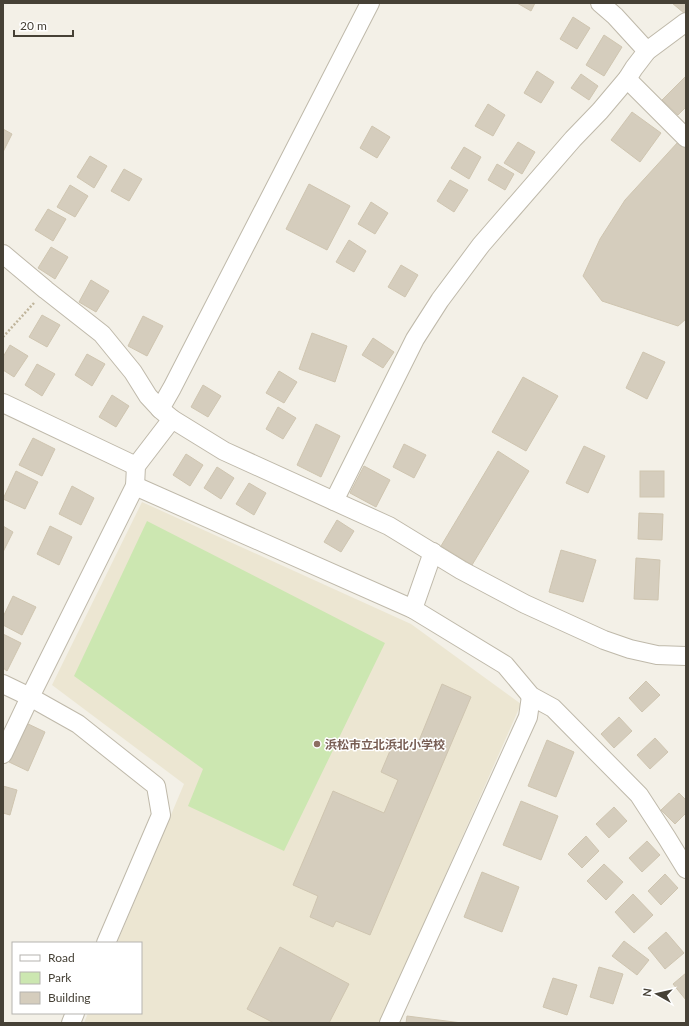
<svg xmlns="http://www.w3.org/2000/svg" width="689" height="1026" viewBox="0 0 689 1026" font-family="Lato,'Noto Sans JP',sans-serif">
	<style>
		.education { fill: #ece6d2 }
		.green { fill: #cce7b1 }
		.building { fill: #d5cdbd; stroke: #cfc5b0 }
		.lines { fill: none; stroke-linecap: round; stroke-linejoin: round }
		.minor-casing { stroke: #bfb9aa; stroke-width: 20 }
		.path { stroke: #c0b59c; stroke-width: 2.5; stroke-dasharray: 2 2; stroke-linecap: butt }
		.minor { stroke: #fff; stroke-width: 18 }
		.education-dot { fill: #8d6e63; stroke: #fff; stroke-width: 1.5 }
		.labels { text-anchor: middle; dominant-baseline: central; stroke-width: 3; stroke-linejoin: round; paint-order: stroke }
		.education-label { font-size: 12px; font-weight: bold; fill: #785e54; stroke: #fff; text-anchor: start }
	</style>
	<rect width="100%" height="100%" fill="#f3f0e7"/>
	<path class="education" d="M142,502l269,122 110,80 -141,319h-296l4,-10h53v-70h-24l67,-159 -132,-99z"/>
	<path class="green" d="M147,521l238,122 -101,208 -96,-45 15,-37 -129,-93z"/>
	<g class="building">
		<path d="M517,3h18l-4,8z"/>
		<path d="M672,3h14v7l-2,3z"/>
		<path d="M573,17l17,11 -13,21 -17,-10z"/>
		<path d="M604,35l18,12 -18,29 -18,-11z"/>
		<path d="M537,71l17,11 -13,21 -17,-10z"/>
		<path d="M581,74l17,12 -9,14 -18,-12z"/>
		<path d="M686,76v31l-8,8 -16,-15z"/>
		<path d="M488,104l17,11 -12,21 -18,-10z"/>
		<path d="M632,112l29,21 -21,29 -29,-22z"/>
		<path d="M372,126l18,11 -13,21 -17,-10z"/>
		<path d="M3,129l9,5 -9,18z"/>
		<path d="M518,142l17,10 -13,22 -18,-11z"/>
		<path d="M678,142l8,7v170l-8,7 -76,-25 -19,-25 17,-37 25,-39z"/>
		<path d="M464,147l17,10 -12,22 -18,-11z"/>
		<path d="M90,156l17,10 -13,22 -17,-11z"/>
		<path d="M497,164l17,10 -9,16 -17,-10z"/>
		<path d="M124,169l18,10 -13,22 -18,-10z"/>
		<path d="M450,180l18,10 -14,22 -17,-11z"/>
		<path d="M309,184l41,22 -23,44 -41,-21z"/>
		<path d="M70,185l18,11 -13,21 -18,-10z"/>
		<path d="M371,202l17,11 -13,21 -17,-10z"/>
		<path d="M48,209l18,10 -13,22 -18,-11z"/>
		<path d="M349,240l17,11 -12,21 -18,-10z"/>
		<path d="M51,247l17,10 -13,22 -17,-11z"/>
		<path d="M401,265l17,10 -13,22 -17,-10z"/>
		<path d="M91,280l18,11 -13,21 -17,-10z"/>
		<path d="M42,315l18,10 -13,22 -18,-10z"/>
		<path d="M143,316l20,10 -16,30 -19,-10z"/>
		<path d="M312,333l35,13 -12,36 -36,-13z"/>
		<path d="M373,338l21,14 -11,16 -21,-13z"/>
		<path d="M10,345l18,11 -14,21 -11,-7v-13z"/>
		<path d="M643,352l22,10 -18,37 -21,-11z"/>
		<path d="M87,354l18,10 -13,22 -17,-11z"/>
		<path d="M37,364l18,10 -13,22 -17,-11z"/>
		<path d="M279,371l18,11 -13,21 -18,-10z"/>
		<path d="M523,377l35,19 -32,55 -34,-19z"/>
		<path d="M203,385l18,11 -13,21 -17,-10z"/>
		<path d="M112,395l17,11 -13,21 -17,-10z"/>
		<path d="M278,407l18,11 -13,21 -17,-10z"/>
		<path d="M316,424l24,12 -19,41 -24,-12z"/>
		<path d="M33,438l22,11 -13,27 -23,-11z"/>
		<path d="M404,444l22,11 -12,23 -21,-11z"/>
		<path d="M584,446l21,10 -17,37 -22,-10z"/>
		<path d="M498,451l31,20 -57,94 -31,-19z"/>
		<path d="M186,454l17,11 -13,21 -17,-11z"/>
		<path d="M364,466l26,14 -14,27 -26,-14z"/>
		<path d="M217,467l17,11 -13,21 -17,-11z"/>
		<path d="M16,471l22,11 -13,27 -22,-10z"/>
		<rect x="640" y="471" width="24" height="26"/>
		<path d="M249,483l17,10 -12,22 -18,-11z"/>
		<path d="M72,486l22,12 -13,27 -22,-11z"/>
		<path d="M639,513l24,1 -1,26 -24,-1z"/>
		<path d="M337,520l17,11 -13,21 -17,-10z"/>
		<path d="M3,526l10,6 -10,20z"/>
		<path d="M50,526l22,11 -13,28 -22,-11z"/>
		<path d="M561,550l35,10 -13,42 -34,-10z"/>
		<path d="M636,558l24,2 -2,40 -24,-1z"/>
		<path d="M13,596l23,11 -14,28 -19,-10v-8z"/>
		<path d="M3,634l18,9 -14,28 -4,-3z"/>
		<path d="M646,681l14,14 -18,17 -13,-14z"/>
		<path d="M442,684l29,13 -101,238 -34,-14 -3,6 -23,-10 8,-21 -25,-11 40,-94 51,22 14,-33 -17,-8 14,-33 21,9z"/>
		<path d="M619,717l13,14 -18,17 -13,-14z"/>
		<path d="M24,722l21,10 -17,39 -21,-10z"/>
		<path d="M655,738l13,14 -18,17 -13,-14z"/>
		<path d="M547,740l27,12 -18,45 -28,-11z"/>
		<path d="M3,786l14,4 -7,25 -7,-2z"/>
		<path d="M679,793l7,7v13l-11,11 -14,-14z"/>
		<path d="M521,801l37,15 -17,44 -38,-15z"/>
		<path d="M614,807l13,14 -18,17 -13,-14z"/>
		<path d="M586,836l13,15 -17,17 -14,-14z"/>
		<path d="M647,841l13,14 -18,17 -13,-14z"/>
		<path d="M604,864l19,18 -17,18 -19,-19z"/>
		<path d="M482,872l37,15 -17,45 -38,-15z"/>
		<path d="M665,874l13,14 -17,17 -13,-14z"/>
		<path d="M633,894l20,21 -19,18 -19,-21z"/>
		<path d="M666,932l18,21 -19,16 -17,-21z"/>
		<path d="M624,941l25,19 -12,15 -25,-19z"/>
		<path d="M280,947l69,37 -20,39h-55l-27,-14z"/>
		<path d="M599,967l24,7 -10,30 -23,-7z"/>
		<path d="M686,973v27l-13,-16z"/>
		<path d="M553,978l24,7 -10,30 -24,-8z"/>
		<path d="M407,1016l55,7h-56z"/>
	</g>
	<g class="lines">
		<defs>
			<g id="minor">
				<path d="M600,3l15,13 32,35"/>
				<path d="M627,79l59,59"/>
				<path d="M3,254l43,36 56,44 31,38 15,24 12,13 12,10 52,32 165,75 72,44 64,34 79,36 26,9 27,6 29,1"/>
				<path d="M3,403l133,63"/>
				<path d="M160,409l12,-21 198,-385"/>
				<path d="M135,486l278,123 92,56 26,31 22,12 86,87 28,43 19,31"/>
				<path d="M334,501l81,-162 25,-39 41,-55 92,-106 27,-28 27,-32 7,-11 13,-17 39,-29"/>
				<path d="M413,609l20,-57"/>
				<path d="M3,684l27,13 -27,57"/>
				<path d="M106,943l55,-128 -5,-29 -78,-62 -48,-27 105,-211 1,-20 36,-47"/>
				<path d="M71,1023l4,-10"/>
				<path d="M389,1023l139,-306 3,-21"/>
			</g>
		</defs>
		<use href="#minor" class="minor-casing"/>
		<path class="path" d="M3,337l31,-34"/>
		<use href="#minor" class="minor"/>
	</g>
	<circle class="education-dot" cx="317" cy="744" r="4"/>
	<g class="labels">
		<g class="education-label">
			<text x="325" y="744">浜松市立北浜北小学校</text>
		</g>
	</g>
	<rect width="689" height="1026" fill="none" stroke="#464136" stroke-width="8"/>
	<rect x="12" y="942" width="130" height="72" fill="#ffffff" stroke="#b5b3af"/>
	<rect x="20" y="955" width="20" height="6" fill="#ffffff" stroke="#b5b3af"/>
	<text x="48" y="962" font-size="12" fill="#464136">Road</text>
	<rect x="20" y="972" width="20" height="12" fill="#cce7b1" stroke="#b5b3af"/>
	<text x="48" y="982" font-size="12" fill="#464136">Park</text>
	<rect x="20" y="992" width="20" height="12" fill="#d5cdbd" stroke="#b5b3af"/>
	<text x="48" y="1002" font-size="12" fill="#464136">Building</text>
	<g transform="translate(657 994) rotate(278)" stroke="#ffffff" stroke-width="3" paint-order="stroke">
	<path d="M0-3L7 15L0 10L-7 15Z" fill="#464136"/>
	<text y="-6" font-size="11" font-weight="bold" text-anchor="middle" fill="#464136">N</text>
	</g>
	<path d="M14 30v6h59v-6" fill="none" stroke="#464136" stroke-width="2"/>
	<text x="20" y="30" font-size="12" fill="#464136" stroke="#ffffff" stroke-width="3" paint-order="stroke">20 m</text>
</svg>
